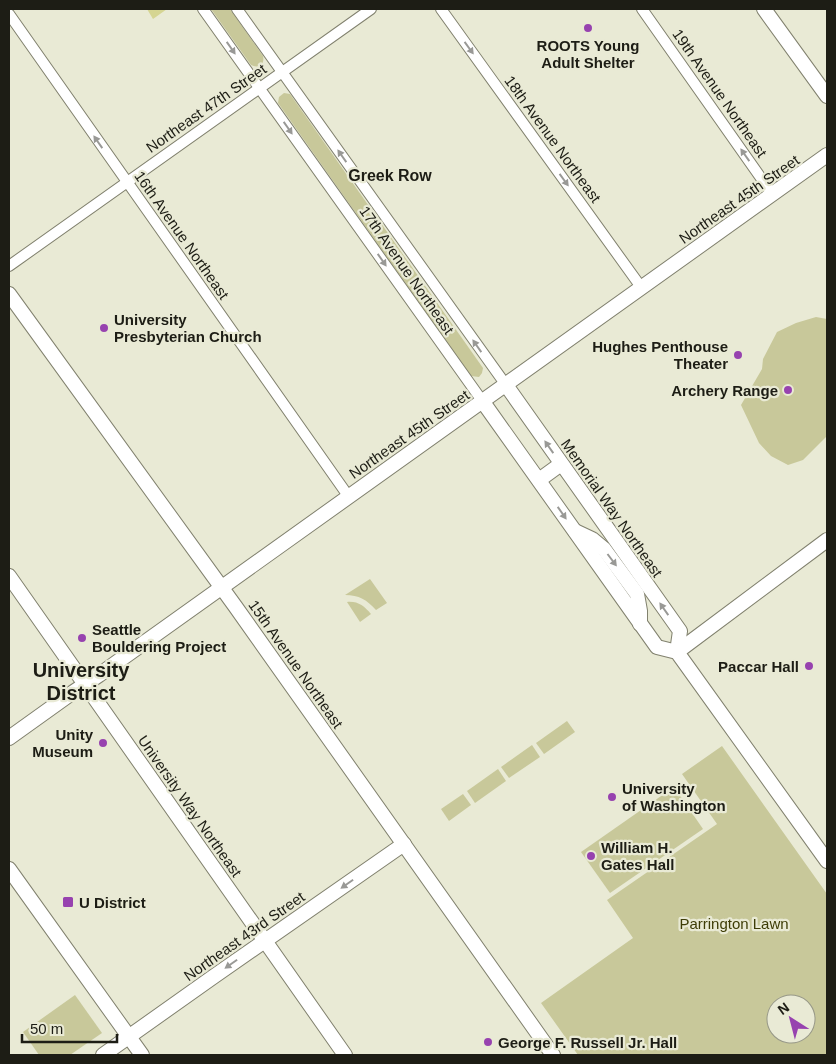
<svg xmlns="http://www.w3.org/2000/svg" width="836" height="1064" viewBox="0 0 836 1064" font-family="Helvetica,sans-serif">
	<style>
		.green { fill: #c8c89a; fill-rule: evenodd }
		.water { fill: #d5d592 }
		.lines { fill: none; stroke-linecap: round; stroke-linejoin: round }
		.street-casing { stroke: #81816e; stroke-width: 12 }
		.secondary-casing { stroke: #81816e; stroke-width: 16 }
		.street { stroke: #fff; stroke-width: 10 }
		.secondary { stroke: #fff; stroke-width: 14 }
		.oneway { fill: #999996 }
		.poi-dot { fill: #9742af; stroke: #e9ead5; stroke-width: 2 }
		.labels { text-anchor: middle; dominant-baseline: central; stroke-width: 4.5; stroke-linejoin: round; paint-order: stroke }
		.poi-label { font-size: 15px; font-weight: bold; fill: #1d1d15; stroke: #e9ead5; text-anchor: start }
		.street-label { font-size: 15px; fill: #1d1d15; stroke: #e9ead5 }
		.park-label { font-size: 15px; fill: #3e3d07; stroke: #e9ead5 }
		.neighbourhood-label { font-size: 16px; font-weight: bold; fill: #1d1d15; stroke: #e9ead5 }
		.district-label { font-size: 20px; font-weight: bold; fill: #1d1d15; stroke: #e9ead5 }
	</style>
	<rect width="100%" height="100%" fill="#e9ead5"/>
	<g class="green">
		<path d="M211,9h19l33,47c2,8 -4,13 -12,9z"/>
		<path d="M284,93l6,1 193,274 -1,5 -3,4 -8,-1 -193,-273 1,-6z"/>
		<path d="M816,317l11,2v117l-24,24 -15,5 -17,-9 -12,-13 -18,-38 21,-36 1,-10 14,-27 19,-9z"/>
		<path d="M370,579l17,24 -11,7c-9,-10 -17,-15 -31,-15z"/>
		<path d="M347,602c11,-1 17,4 24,12l-11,8z"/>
		<path d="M567,721l8,11 -31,22 -8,-11z"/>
		<path d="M532,745l8,12 -31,21 -8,-11z"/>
		<path d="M722,746l105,148v161h-249l-37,-52 92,-65 -26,-38 110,-76 -35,-50zM776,1004h30v30h-30z"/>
		<path d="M498,769l8,12 -31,22 -8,-12z"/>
		<path d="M674,787l29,42 -93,64 -29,-41z"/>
		<path d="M463,794l8,11 -22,16 -8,-12z"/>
		<path d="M75,995l27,38 -32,22h-31l-16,-23z"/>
	</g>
	<path class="water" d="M147,9h20l-14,10z"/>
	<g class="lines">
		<defs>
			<g id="street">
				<path d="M203,9l280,393"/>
				<path d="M237,9l269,376"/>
				<path d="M441,9l200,278"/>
				<path d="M642,9l131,186"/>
				<path d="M9,14l340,483"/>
				<path d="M9,266l362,-257"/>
			</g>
			<g id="secondary">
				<path d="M764,9l63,87"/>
				<path d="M9,294l226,312 318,449"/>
				<path d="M506,385l174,246 -3,21"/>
				<path d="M483,402l174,245 20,5 150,209"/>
				<path d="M539,480l22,-16"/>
				<path d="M575,531l17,8 12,10 33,45 3,17v13"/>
				<path d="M9,576l336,479"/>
				<path d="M677,652l150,-112"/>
				<path d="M9,738l60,-43 30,-20 728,-520"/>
				<path d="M9,869l133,186"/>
				<path d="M103,1055l110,-78 191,-133"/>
			</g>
		</defs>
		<use href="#street" class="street-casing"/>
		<use href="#secondary" class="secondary-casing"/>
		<use href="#street" class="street"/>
		<use href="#secondary" class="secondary"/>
	</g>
	<defs><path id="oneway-solid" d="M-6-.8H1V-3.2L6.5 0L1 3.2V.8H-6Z" transform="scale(1.25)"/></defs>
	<g class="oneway">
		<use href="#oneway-solid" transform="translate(231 48) rotate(55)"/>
		<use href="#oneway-solid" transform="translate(469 48) rotate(54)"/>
		<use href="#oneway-solid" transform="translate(288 128) rotate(55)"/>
		<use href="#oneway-solid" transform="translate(98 142) rotate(-125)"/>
		<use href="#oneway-solid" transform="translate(745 155) rotate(-125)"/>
		<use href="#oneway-solid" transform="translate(342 156) rotate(-125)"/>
		<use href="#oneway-solid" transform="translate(564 180) rotate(54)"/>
		<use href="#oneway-solid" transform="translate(382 260) rotate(55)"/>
		<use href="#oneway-solid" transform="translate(477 346) rotate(-125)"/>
		<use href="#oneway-solid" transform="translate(549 447) rotate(-125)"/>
		<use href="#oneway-solid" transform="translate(562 513) rotate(55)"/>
		<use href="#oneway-solid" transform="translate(612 560) rotate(53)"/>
		<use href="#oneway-solid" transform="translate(664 609) rotate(-125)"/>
		<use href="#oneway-solid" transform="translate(347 884) rotate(145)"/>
		<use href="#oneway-solid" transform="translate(231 964) rotate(145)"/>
	</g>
	<g class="poi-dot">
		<circle cx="588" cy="28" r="5"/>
		<circle cx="104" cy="328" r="5"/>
		<circle cx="738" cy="355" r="5"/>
		<circle cx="788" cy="390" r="5"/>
		<circle cx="82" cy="638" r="5"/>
		<circle cx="809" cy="666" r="5"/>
		<circle cx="103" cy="743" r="5"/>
		<circle cx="612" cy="797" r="5"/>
		<circle cx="591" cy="856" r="5"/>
		<rect x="62" y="896" width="12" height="12" rx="2.5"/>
		<circle cx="488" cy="1042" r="5"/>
	</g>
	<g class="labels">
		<g class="poi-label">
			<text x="588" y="45" text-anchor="middle">ROOTS Young<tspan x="588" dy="17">Adult Shelter</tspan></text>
			<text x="114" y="319">University<tspan x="114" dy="17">Presbyterian Church</tspan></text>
			<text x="728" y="346" text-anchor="end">Hughes Penthouse<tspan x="728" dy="17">Theater</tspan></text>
			<text x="778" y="390" text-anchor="end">Archery Range</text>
			<text x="92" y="629">Seattle<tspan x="92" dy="17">Bouldering Project</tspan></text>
			<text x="799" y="666" text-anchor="end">Paccar Hall</text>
			<text x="93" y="734" text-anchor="end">Unity<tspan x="93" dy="17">Museum</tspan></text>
			<text x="622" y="788">University<tspan x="622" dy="17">of Washington</tspan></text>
			<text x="601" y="847">William H.<tspan x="601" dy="17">Gates Hall</tspan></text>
			<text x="79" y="902">U District</text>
			<text x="498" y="1042">George F. Russell Jr. Hall</text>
		</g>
		<g class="street-label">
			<text transform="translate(720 93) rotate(55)">19th Avenue Northeast</text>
			<text transform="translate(206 108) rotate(-35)">Northeast 47th Street</text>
			<text transform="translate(553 139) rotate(54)">18th Avenue Northeast</text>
			<text transform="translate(739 199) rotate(-35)">Northeast 45th Street</text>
			<text transform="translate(182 235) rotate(55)">16th Avenue Northeast</text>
			<text transform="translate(407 270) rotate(55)">17th Avenue Northeast</text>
			<text transform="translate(409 434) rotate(-35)">Northeast 45th Street</text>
			<text transform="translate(612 508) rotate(55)">Memorial Way Northeast</text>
			<text transform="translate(296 664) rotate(55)">15th Avenue Northeast</text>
			<text transform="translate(190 806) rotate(55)">University Way Northeast</text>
			<text transform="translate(244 936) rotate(-35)">Northeast 43rd Street</text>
		</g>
		<g class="park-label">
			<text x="734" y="923">Parrington Lawn</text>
		</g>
		<g class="neighbourhood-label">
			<text x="390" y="175">Greek Row</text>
		</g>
		<g class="district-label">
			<text x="81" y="670">University<tspan x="81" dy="23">District</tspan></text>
		</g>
	</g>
	<rect width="836" height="1064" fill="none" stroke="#1d1d15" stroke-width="20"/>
	<g transform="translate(791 1019) rotate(324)"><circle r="24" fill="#e9ead5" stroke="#979888"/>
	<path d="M0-4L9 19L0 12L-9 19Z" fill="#9742af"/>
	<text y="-8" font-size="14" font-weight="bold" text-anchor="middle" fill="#1d1d15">N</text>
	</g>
	<path d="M22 1034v8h95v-8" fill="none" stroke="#1d1d15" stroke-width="2.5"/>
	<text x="30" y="1034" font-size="15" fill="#1d1d15" stroke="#e9ead5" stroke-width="4" paint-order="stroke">50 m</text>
</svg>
